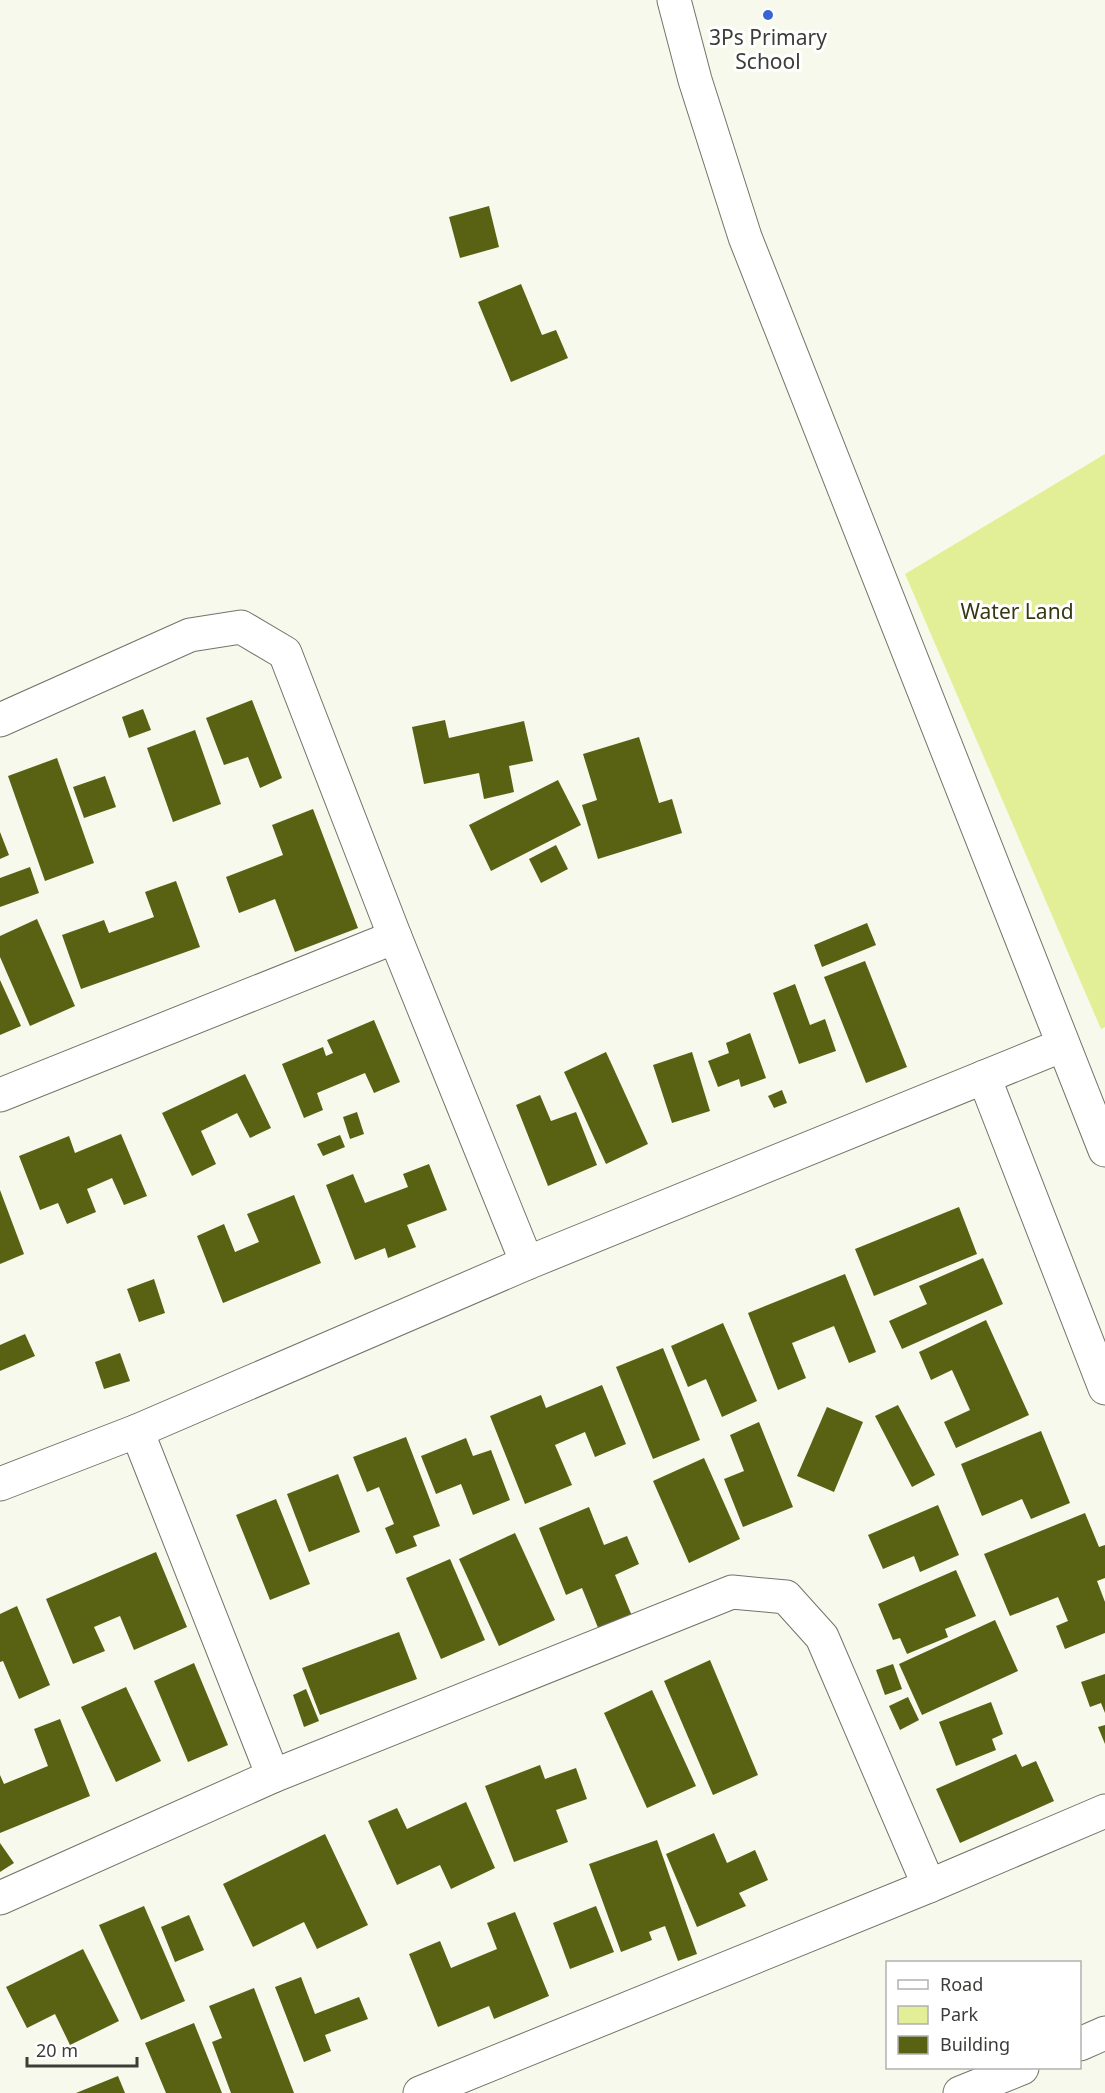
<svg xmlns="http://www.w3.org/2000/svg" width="1105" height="2093" viewBox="0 0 1105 2093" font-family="'Noto Sans',sans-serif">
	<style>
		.green { fill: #e3ef96 }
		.building { fill: #596112 }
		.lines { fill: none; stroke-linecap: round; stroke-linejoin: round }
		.street-casing { stroke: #737469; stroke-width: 35 }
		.secondary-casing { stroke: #737469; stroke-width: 35 }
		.street { stroke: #fff; stroke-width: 33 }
		.secondary { stroke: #fff; stroke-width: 33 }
		.poi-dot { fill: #3964d5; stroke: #fff; stroke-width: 2 }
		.labels { text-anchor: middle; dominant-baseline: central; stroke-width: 6; stroke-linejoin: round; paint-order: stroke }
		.poi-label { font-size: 21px; fill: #3c3d38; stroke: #fff }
		.park-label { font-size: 21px; fill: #353910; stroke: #fff }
	</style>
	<rect width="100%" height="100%" fill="#f7f9ec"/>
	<path class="green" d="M1105,454v573l-4,2 -196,-455z"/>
	<g class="building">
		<path d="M489,206l10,41 -39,11 -11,-41z"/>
		<path d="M521,284l21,51 14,-5 12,28 -57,24 -33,-80z"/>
		<path d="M252,700l30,78 -22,10 -12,-31 -24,8 -18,-47z"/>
		<path d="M143,709l8,21 -22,8 -7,-21z"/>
		<path d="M445,720l4,18 75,-17 9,40 -24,5 5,26 -30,7 -5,-26 -55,11 -12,-57z"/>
		<path d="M195,730l26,74 -48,18 -26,-74z"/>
		<path d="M639,737l20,66 13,-4 10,34 -84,26 -16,-54 15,-5 -14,-46z"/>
		<path d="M57,758l37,105 -49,18 -37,-105z"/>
		<path d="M105,776l11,31 -32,11 -11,-31z"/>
		<path d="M558,780l23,45 -90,46 -22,-46z"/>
		<path d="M313,809l45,119 -63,24 -20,-53 -36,14 -13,-36 57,-22 -11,-30z"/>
		<path d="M0,832l9,23 -9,4z"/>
		<path d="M556,845l12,24 -27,14 -12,-24z"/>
		<path d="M30,867l9,26 -39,14v-29z"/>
		<path d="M176,881l24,66 -119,42 -19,-54 42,-15 5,13 45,-16 -9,-25z"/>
		<path d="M37,919l38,87 -45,20 -30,-69v-21z"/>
		<path d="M867,923l9,22 -54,22 -8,-22z"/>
		<path d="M865,961l42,106 -41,16 -42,-106z"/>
		<path d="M0,980l21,46 -21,9z"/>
		<path d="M795,984l15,41 15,-6 11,32 -37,13 -26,-71z"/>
		<path d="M374,1020l26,62 -26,11 -9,-20 -48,20 6,17 -19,8 -22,-54 41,-17 3,9 7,-3 -6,-13z"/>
		<path d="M750,1033l16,45 -25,9 -2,-8 -21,8 -10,-26 21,-8 -3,-10z"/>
		<path d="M606,1052l42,92 -42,20 -42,-92z"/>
		<path d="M692,1052l18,59 -38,12 -19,-58z"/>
		<path d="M245,1074l26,54 -21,10 -13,-25 -36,18 15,33 -24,12 -30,-63z"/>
		<path d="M782,1090l5,13 -13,5 -6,-12z"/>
		<path d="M540,1095l11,26 25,-9 21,53 -49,21 -32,-81z"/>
		<path d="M357,1112l7,22 -14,5 -7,-22z"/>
		<path d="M121,1134l26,62 -23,9 -12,-27 -25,11 9,23 -29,12 -9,-21 -18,7 -21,-54 50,-20 6,17z"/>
		<path d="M340,1135l5,12 -22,9 -6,-12z"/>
		<path d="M429,1164l18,46 -40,15 9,22 -28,11 -3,-10 -30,12 -29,-75 27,-11 12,29 43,-16 -5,-13z"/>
		<path d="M0,1190l24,64 -24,10z"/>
		<path d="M294,1195l27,68 -98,40 -26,-67 27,-12 11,28 24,-10 -12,-28z"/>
		<path d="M959,1207l18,47 -103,42 -19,-47z"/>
		<path d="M983,1258l20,46 -101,45 -13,-28 38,-17 -8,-18z"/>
		<path d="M845,1274l31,78 -27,11 -15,-37 -42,17 14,35 -28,12 -30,-77z"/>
		<path d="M154,1279l11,34 -26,9 -12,-33z"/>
		<path d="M986,1320l43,95 -73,33 -12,-26 26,-12 -18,-40 -21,10 -12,-28z"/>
		<path d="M723,1323l34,78 -35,16 -16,-38 -18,8 -17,-41z"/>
		<path d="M25,1334l10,22 -35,15v-26z"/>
		<path d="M663,1348l37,92 -47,19 -37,-92z"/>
		<path d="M120,1353l10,28 -26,8 -9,-27z"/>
		<path d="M602,1385l24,59 -31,13 -10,-25 -30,13 17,40 -47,19 -35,-88 51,-21 5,13z"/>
		<path d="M898,1405l37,70 -23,12 -37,-71z"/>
		<path d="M827,1407l36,15 -29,70 -37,-16z"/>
		<path d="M759,1422l34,85 -50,20 -19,-48 20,-8 -14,-36z"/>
		<path d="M1041,1431l29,72 -39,16 -9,-20 -40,17 -21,-52z"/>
		<path d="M406,1437l34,89 -27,10 4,10 -21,8 -11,-26 9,-4 -15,-37 -12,5 -14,-35z"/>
		<path d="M466,1438l7,18 18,-6 19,50 -37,15 -12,-31 -25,10 -15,-38z"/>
		<path d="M704,1458l36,81 -51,24 -36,-82z"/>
		<path d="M338,1474l22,58 -51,20 -22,-58z"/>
		<path d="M276,1499l34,85 -40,16 -34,-85z"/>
		<path d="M938,1505l21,50 -39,17 -6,-16 -31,13 -15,-34z"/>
		<path d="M589,1507l15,38 23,-9 12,28 -24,11 19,46 -33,14 -19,-47 -16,7 -27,-67z"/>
		<path d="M1085,1513l14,34 6,-2v33l-8,3 8,21v31l-40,16 -9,-23 12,-5 -10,-24 -48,19 -26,-62z"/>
		<path d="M515,1533l40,87 -56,26 -40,-87z"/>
		<path d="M156,1552l31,75 -53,23 -14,-34 -26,11 11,24 -32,13 -27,-65z"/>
		<path d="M450,1559l35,81 -44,19 -35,-81z"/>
		<path d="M956,1570l20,46 -31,13 3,8 -41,17 -7,-16 -7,2 -15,-36z"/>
		<path d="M17,1606l33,79 -31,14 -16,-38 -3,1v-48z"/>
		<path d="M995,1620l23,51 -96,44 -23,-51z"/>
		<path d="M399,1632l18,47 -97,36 -18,-47z"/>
		<path d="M710,1660l48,115 -45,20 -49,-114z"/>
		<path d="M194,1663l34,82 -40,17 -34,-81z"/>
		<path d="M893,1664l9,25 -17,6 -9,-25z"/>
		<path d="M1105,1674v39l-4,-10 -11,4 -9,-25z"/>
		<path d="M126,1687l35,74 -45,21 -35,-75z"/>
		<path d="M306,1689l13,32 -15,6 -11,-32z"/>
		<path d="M652,1690l44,96 -49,22 -43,-95z"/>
		<path d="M908,1697l11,23 -19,10 -11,-24z"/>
		<path d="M991,1702l12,32 -11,5 4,11 -40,16 -17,-44z"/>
		<path d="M60,1719l30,77 -90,37v-58l4,9 44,-18 -14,-37z"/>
		<path d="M1105,1725v19l-7,-17z"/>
		<path d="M1016,1754l6,13 14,-6 18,40 -94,42 -24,-54z"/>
		<path d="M540,1765l5,14 31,-11 11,31 -31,11 12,32 -54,20 -29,-76z"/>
		<path d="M466,1802l29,66 -44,21 -11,-24 -43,20 -29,-64 29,-13 10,21z"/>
		<path d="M714,1833l13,30 28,-13 13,30 -29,13 7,13 -49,21 -31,-73z"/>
		<path d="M325,1834l43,91 -51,24 -13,-27 -51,25 -30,-63z"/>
		<path d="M657,1840l40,114 -19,7 -13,-35 -16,6 3,8 -31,12 -32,-88z"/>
		<path d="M0,1843l14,20 -14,9z"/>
		<path d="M144,1906l41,95 -44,19 -42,-95z"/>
		<path d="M596,1906l18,46 -44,17 -17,-46z"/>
		<path d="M515,1912l34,84 -55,23 -5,-13 -51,21 -29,-73 31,-13 11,27 46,-19 -10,-26z"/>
		<path d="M189,1915l15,35 -29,12 -14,-35z"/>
		<path d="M83,1949l36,72 -49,24 -15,-31 -28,14 -21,-41z"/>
		<path d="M301,1977l14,37 44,-17 9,22 -43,16 6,16 -27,11 -29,-75z"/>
		<path d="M254,1988l40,105h-63l-19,-51 10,-4 -13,-32z"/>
		<path d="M194,2023l28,70h-56l-21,-50z"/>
		<path d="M118,2076l7,17h-49z"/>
	</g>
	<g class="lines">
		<defs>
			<g id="street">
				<path d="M0,720l190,-85 51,-8 44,26 110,284 132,326"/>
				<path d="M984,1077l121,311"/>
				<path d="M0,1095l395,-158"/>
				<path d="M137,1431l136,345"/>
				<path d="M0,1484l137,-53 390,-168 536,-218"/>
				<path d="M0,1898l273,-122 459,-184 54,5 36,40 107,249"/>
				<path d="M420,2093l509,-207 176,-75"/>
			</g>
			<g id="secondary">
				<path d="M674,0l21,80 50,157 360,913"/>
				<path d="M1080,2044l25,-11"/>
				<path d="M960,2093l62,-25"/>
			</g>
		</defs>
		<use href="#street" class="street-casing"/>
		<use href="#secondary" class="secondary-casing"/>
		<use href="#street" class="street"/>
		<use href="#secondary" class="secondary"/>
	</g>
	<circle class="poi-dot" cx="768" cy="15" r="6"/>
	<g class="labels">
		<g class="poi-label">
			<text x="768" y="37">3Ps Primary<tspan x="768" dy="24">School</tspan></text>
		</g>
		<g class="park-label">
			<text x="1017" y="611">Water Land</text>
		</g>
	</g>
	<rect x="886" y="1961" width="195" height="108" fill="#ffffff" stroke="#b1b1af" stroke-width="1.5"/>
	<rect x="898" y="1980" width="30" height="9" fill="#ffffff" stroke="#b1b1af" stroke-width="1.5"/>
	<text x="940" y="1991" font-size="18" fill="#3c3d38">Road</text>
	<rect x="898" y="2006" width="30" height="18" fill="#e3ef96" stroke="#b1b1af" stroke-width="1.5"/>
	<text x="940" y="2021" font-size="18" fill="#3c3d38">Park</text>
	<rect x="898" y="2036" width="30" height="18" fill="#596112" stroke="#b1b1af" stroke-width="1.5"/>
	<text x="940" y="2051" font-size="18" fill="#3c3d38">Building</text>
	<path d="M27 2057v9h110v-9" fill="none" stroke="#3c3d38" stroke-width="3"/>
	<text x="36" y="2057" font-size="18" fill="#3c3d38" stroke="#ffffff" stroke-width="4.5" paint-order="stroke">20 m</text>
</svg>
